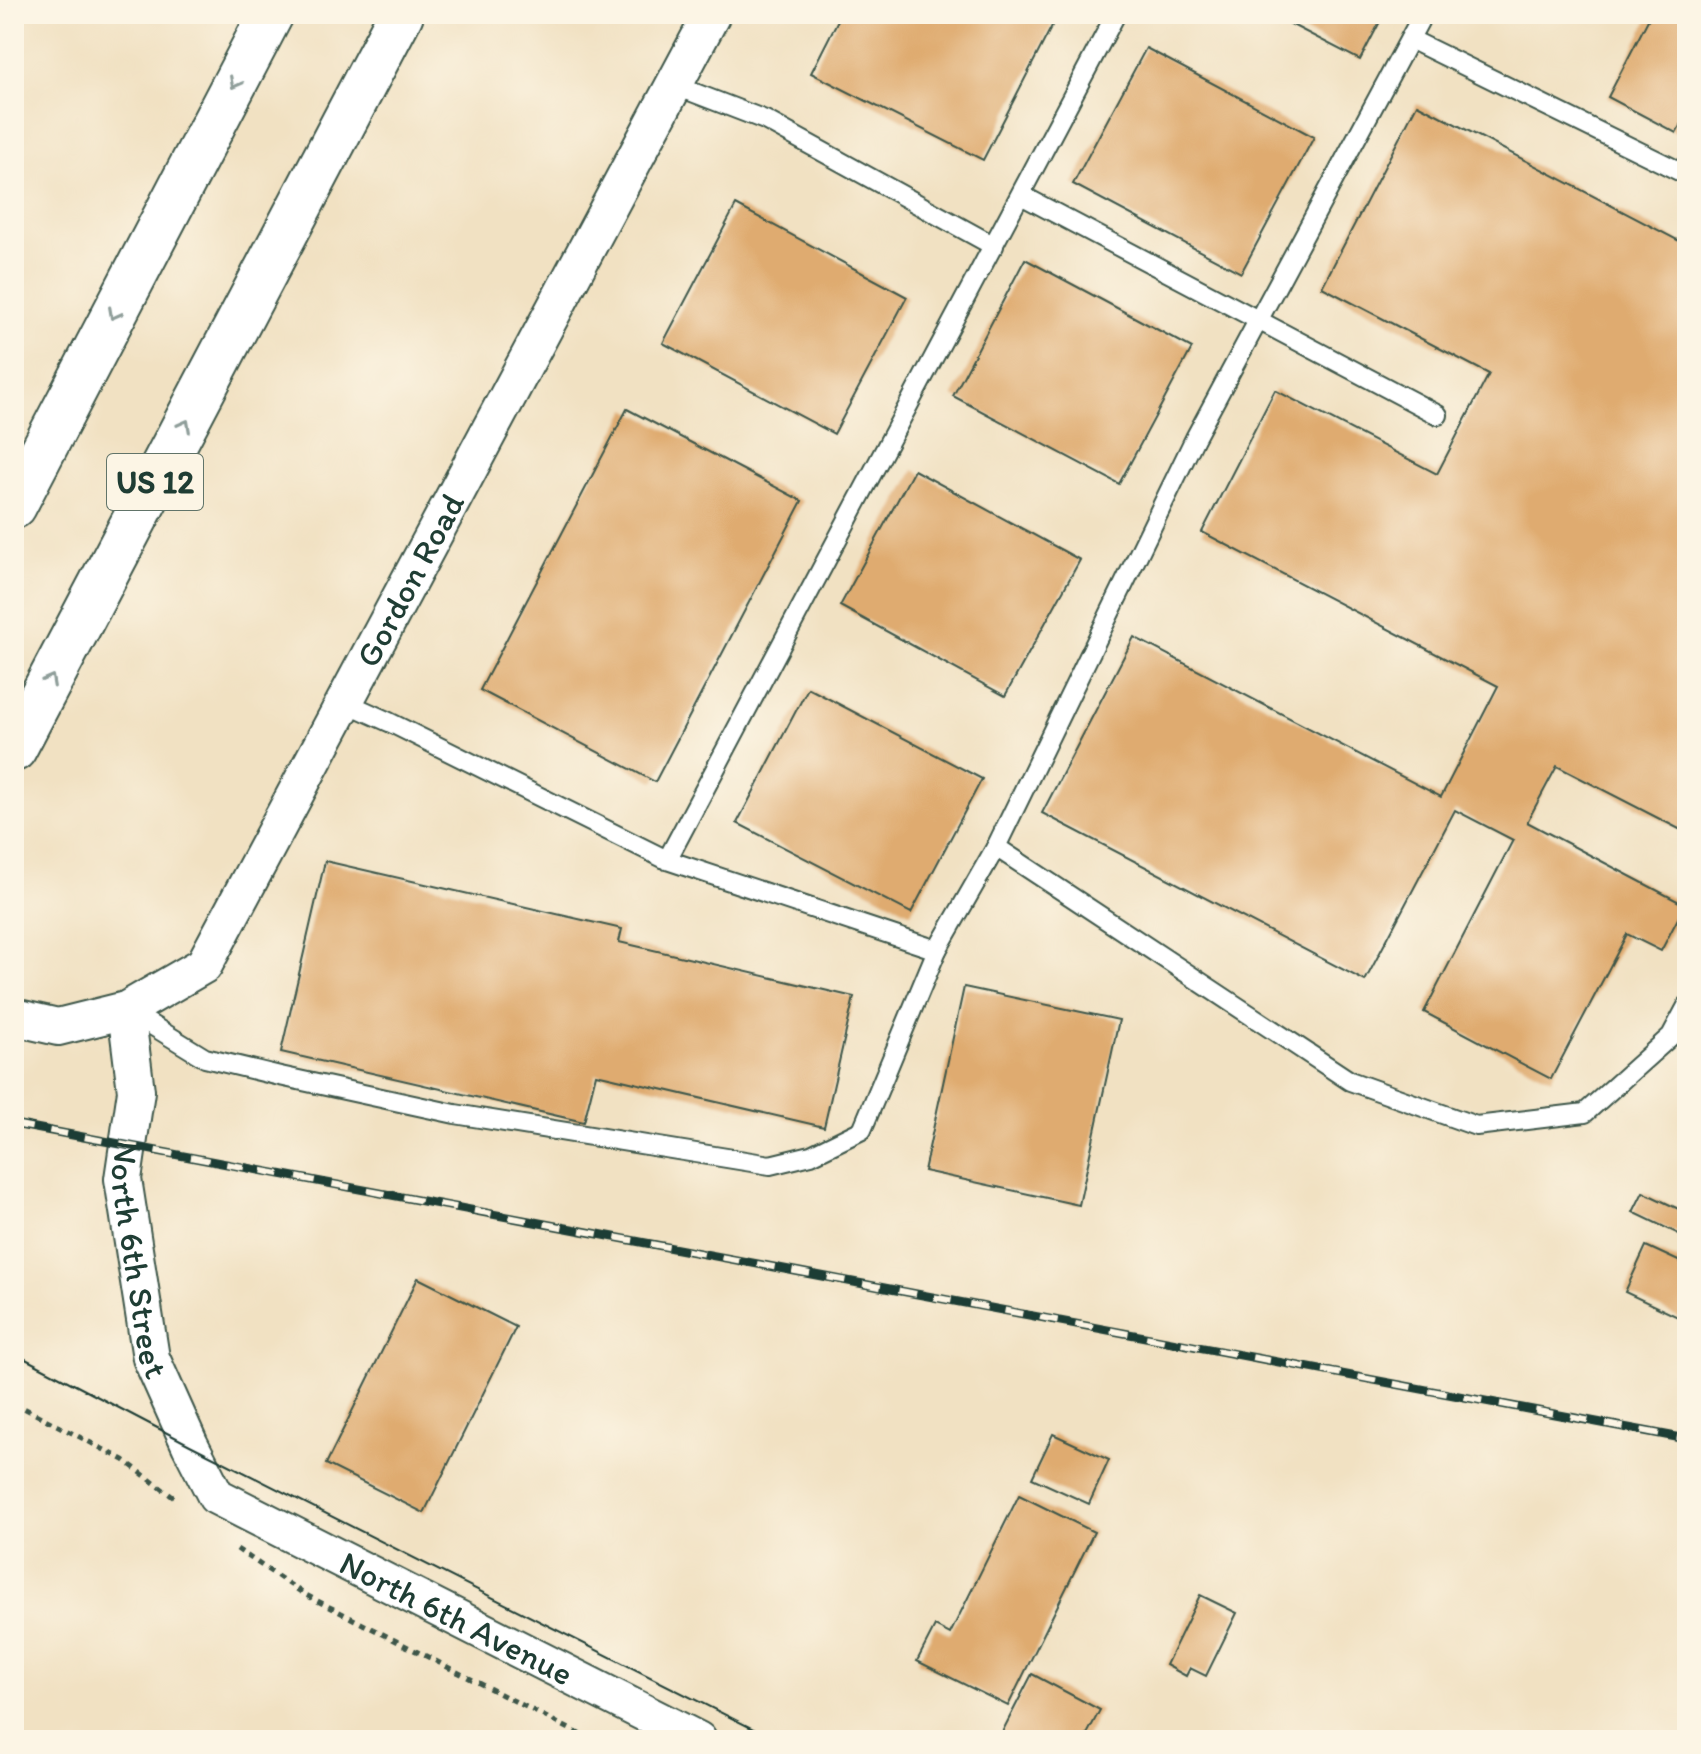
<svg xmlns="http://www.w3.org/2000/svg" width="1701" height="1754" viewBox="0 0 1701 1754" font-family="Itim,sans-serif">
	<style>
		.building { fill: #dfab6f }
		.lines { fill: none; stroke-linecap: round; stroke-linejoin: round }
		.lane-casing { stroke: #3e5649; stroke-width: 22 }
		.street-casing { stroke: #3e5649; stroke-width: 40 }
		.highway-casing { stroke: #3e5649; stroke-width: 48 }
		.path { stroke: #3e5649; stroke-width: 5; stroke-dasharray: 6 6; stroke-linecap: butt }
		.lane { stroke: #fff; stroke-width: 18 }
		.street { stroke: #fff; stroke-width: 36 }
		.highway { stroke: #fff; stroke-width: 44 }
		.tram { stroke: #1f3d34; stroke-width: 2 }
		.rail-casing { stroke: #1f3d34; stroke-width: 9 }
		.rail { stroke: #fcf5e5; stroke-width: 6; stroke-dasharray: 18; stroke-linecap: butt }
		.oneway { stroke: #8f9e9a }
		.labels { text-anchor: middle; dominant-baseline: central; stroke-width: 8; stroke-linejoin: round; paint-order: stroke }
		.shield { fill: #fcf5e5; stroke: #617469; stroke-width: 2 }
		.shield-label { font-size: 32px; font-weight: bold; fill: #1f3d34 }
		.street-label { font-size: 34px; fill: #1f3d34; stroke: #fcf5e5 }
	</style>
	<rect width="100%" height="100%" fill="#fcf5e5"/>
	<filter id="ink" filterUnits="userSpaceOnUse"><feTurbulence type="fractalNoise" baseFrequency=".0125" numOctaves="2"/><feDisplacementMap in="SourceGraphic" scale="16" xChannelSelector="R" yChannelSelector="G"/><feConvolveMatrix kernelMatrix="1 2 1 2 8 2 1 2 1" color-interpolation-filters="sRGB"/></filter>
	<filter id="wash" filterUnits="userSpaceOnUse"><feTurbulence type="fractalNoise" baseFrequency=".006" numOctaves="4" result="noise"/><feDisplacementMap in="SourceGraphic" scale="32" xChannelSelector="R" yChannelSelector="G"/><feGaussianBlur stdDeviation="1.8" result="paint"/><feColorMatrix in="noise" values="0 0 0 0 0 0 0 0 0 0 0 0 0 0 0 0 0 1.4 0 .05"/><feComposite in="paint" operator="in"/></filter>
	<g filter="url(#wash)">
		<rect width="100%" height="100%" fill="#f1e1c2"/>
		<g id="blocks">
			<g class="building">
				<path d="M841,14h202l12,6 -72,140 -172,-87z"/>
				<path d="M1271,14h113l-24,46z"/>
				<path d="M1651,14h36v99l-11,20 -68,-36z"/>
				<path d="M1146,48l168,89 -73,136 -168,-89z"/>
				<path d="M1417,104l270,141v588l-130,-67 -30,56 158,83 -24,46 -34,-17 -76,145 -127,-67 89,-172 -58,-30 -90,171 -323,-168 92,-176 307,160 57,-111 -296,-154 73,-142 162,84 52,-100 -167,-87z"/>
				<path d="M736,205l171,92 -73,137 -171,-91z"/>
				<path d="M1025,259l167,89 -73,136 -166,-88z"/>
				<path d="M627,409l175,92 -147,281 -175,-92z"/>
				<path d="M914,470l166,90 -75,136 -165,-90z"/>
				<path d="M808,688l174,91 -71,134 -174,-90z"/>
				<path d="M325,861l297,68 -3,13 235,55 -30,130 -228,-53 -12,48 -303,-70z"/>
				<path d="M964,987l155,33 -40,185 -155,-34z"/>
				<path d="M1643,1192l44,21v25l-54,-26z"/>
				<path d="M1646,1246l41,19v42l-5,12 -57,-27z"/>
				<path d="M418,1278l98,49 -92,186 -98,-49z"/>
				<path d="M1053,1434l56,26 -20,44 -57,-26z"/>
				<path d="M1019,1495l75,37 -86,174 -91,-45 18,-35 15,8z"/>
				<path d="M1200,1595l37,18 -31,63 -16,-8 -4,8 -20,-11z"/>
				<path d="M1032,1674l68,36 -16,30h-86z"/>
			</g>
		</g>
	</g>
	<g filter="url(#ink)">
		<use href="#blocks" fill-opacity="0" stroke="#3e5649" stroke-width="2"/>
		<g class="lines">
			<defs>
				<g id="lane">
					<path d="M1423,14l-228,424 -199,409 354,234 126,45 109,-13 86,-77 16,-30"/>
					<path d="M1410,39l277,136"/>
					<path d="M674,85l91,35 229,126"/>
					<path d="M1021,195l417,220"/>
					<path d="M345,702l44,20 278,138"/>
					<path d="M996,847l-59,103 -270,-90 449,-846"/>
					<path d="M127,1010l78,48 75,18 175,38 315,51 41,-10 51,-25 75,-180"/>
				</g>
				<g id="street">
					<path id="s1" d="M126,1010l10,81 -13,88 28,179 39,87 26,51 482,244"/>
					<path id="s2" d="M14,1017l44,10 68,-17 78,-45 508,-951"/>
				</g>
				<g id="highway">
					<path d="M14,506l257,-492"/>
					<path d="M14,749l387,-735"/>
				</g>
			</defs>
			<use href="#lane" class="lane-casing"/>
			<use href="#street" class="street-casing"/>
			<use href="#highway" class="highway-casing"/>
			<g class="path">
				<path d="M14,1403l110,57 53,40"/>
				<path d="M237,1549l67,45 287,146"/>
			</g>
			<use href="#lane" class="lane"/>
			<use href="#street" class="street"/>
			<use href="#highway" class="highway"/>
			<path class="tram" d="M14,1353l176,92 585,295"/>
			<defs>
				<path id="rail" d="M14,1124l1673,315"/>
			</defs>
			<use href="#rail" class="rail-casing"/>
			<use href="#rail" class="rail"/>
		</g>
		<defs><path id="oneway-chevron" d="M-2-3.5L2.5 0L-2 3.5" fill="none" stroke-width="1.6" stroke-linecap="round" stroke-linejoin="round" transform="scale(2)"/></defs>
		<g class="oneway">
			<use href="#oneway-chevron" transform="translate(235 83) rotate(118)"/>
			<use href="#oneway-chevron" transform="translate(114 314) rotate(118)"/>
			<use href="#oneway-chevron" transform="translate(185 425) rotate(-62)"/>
			<use href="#oneway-chevron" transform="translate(50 680) rotate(-62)"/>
		</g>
	</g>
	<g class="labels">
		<rect class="shield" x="107" y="454" width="96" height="56" rx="6"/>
		<g class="shield-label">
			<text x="155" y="482">US 12</text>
		</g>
		<g class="street-label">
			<text stroke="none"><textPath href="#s2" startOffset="642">Gordon Road</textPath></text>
			<text stroke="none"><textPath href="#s1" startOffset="252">North 6th Street</textPath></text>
			<text stroke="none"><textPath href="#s1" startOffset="774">North 6th Avenue</textPath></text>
		</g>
	</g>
	<rect width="1701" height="1754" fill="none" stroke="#fcf5e5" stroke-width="48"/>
</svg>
